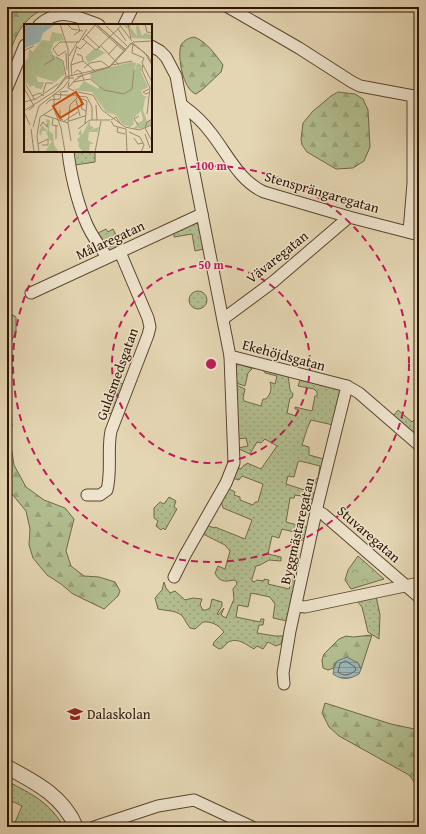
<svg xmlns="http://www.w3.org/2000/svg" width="426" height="834" viewBox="0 0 426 834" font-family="'Gentium Book Plus',serif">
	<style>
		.grass { fill: url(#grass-dots); stroke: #706848 }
		.forest { fill: url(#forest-firs); stroke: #706848 }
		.park { fill: url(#park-crowns); stroke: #706848 }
		.water { fill: url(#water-rules); stroke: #70756e }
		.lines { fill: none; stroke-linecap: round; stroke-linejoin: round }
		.shore { stroke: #65645c; stroke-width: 1 }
		.minor-casing { stroke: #5c442d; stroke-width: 13 }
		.tertiary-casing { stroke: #5c442d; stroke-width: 16 }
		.minor { stroke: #eee4ce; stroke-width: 11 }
		.tertiary { stroke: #eee4ce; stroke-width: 14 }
		.ring { fill: none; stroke: #c2185b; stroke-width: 2; stroke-dasharray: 7 5 }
		.labels { text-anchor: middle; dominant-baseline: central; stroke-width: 3; stroke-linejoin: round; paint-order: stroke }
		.street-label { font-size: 14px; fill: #2e1300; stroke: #eee4ce }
		.poi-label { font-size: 14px; fill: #2e1300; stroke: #eee4ce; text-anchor: start }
		.inset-river { fill: none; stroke: #9cb6b8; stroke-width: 2 }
		.inset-road { fill: none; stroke: #9c886b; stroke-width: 1 }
		.view { fill: #cc4e0a; fill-opacity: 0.15; stroke: #cc4e0a; stroke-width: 2 }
		.inset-edge { fill: none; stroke: #2e1300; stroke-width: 2 }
		.centre { fill: #c2185b; stroke: #eee4ce; stroke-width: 2 }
		.ring-label { font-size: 12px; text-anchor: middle; font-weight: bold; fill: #c2185b; stroke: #eee4ce; stroke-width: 3; stroke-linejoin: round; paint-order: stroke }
	</style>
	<defs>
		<pattern id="grass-dots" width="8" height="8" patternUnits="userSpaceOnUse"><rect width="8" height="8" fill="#b2be8f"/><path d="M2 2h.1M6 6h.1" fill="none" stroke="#99a27a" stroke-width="1.8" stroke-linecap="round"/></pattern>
		<pattern id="forest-firs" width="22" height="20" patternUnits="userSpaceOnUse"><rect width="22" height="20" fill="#b2be8f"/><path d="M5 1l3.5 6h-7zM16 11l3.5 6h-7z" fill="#99a27a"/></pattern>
		<pattern id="park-crowns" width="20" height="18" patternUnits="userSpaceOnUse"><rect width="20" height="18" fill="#b2be8f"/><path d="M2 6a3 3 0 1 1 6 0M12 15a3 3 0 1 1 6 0" fill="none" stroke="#99a27a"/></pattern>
		<pattern id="water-rules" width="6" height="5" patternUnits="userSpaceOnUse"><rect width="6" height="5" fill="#9cb6b8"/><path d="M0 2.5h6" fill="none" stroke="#809393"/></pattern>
	</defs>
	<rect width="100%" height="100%" fill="#e5d6b3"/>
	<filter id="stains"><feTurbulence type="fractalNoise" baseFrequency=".005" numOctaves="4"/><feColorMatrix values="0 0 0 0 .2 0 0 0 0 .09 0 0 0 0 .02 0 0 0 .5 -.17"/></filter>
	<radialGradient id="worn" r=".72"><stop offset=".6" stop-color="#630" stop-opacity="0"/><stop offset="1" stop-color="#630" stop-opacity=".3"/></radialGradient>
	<g class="grass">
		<path d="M73,151h22v11l-20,3z"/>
		<path d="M194,222l5,3 5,24 -9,2 -3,-17 -18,3v-4z"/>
		<path d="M106,229l2,3 5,-3 9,18 -12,4 -2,-1 -10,-17z"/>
		<circle cx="198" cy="300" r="9"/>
		<path d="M236,363l13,4 3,2 -4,4 -3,13 -9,-3z"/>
		<path d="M263,370l25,5 2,15 3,4 -1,4h-2l-3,15 9,3 2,-7h-3v-2l17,4 3,-15h2v-4l-3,-3 -16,-3 2,-6 39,9 2,3 -8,33 -22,-5 -4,9 -5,16 7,2v8l15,4 -6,24h-4l2,-4 2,-1 2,-12 -20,-5 -2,1 -4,15 -6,-1 -2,8 31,10 -3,7 -6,-4 -13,-2 -1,3h-4l-4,24 23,6 -2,11 -6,-1 1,-4 -20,-5 -3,9 -7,-2 -4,18 13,3v4l-12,-1 -9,5 -4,1 -4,13v2l2,1 3,-2 7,1v-2l5,1 -1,4 21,5 4,-13 4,1 -10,44 -14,-3 2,-14 -5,-7 -19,-4 -3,14 -10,-2 -2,12 24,5 1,-3h3l-1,6h-4l-2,8 18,3h8l-2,8 -5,2 -8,-4 -5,7 -6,-3 -3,3c-8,-4 -17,-13 -27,-6 -3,3 -3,5 -8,6l-6,-4 1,-3 10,-10c-5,-7 -13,-11 -21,-10l-8,7 -5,-1c-3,-4 -5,-8 -7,-11 -5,-7 -17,-6 -25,-8l-3,-11 7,-8 2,-8 2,6 4,5 5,-2 10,9 8,-2 9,1 -2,6 3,5h3l4,-2 2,-9 10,3v4l-5,8 1,1 6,-7 -3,7 5,3 8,-19 -1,-10 4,-5 -1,-3 -2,-1c-9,2 -15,2 -19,-7l3,-7 7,3 5,-18 -5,-6 -22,-11 5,-8 7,2v-1l30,12 7,-19 -29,-12 -2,-7 8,-12 6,3 -1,3 6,2v3l13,5 2,-3h3l5,-18 -21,-8 -3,4 -7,-2 5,-10 4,1 3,-4h2l1,-2 14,6 16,-23 -12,-7 -4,4 -4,-1 -7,12 -11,-5 -1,-1 10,-2 -2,-8 -9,1 -1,-54 9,4 -2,9 1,3 17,5 2,-7h3c5,-5 6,-11 4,-17l5,2 2,-8 -12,-3z"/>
		<path d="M118,382l8,3 -12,30 -9,-3c1,-4 3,-9 5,-13 4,-5 10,-9 8,-17z"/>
		<path d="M398,410l14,12 7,-7v22l-26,-21z"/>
		<path d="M169,497l7,4 -2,6 3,2 -12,21 -2,-2 -2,2 -5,-4 2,-5 -4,-3v-10l6,-6 4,2z"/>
		<path d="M376,596l4,19 -1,24 -11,-7 -6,-25 -5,-6z"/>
		<path d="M7,781c26,14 41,20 57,46l-12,-1 -2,-4 -7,1 -4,4h-26l9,-21 -15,-7z"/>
	</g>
	<g class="forest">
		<path d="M7,7h46c-29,5 -39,30 -46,55z"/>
		<path d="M194,37c12,4 21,17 29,28l-2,7 -18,17 -7,5c-13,-4 -19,-38 -15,-49 3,-5 8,-7 13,-8z"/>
		<path d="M338,92l17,2 8,5 5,11 2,37 -6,14 -11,7 -17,1 -29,-17 -5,-7 -1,-6 2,-16 10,-12 18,-15z"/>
		<path d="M7,311l9,6v15l-9,17z"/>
		<path d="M7,412l5,12 -2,16 4,25 12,22 18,13 21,8 9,11 -8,32 5,15 13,10 15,1 16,5 5,9 -2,5 -14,13 -31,-15 -12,-10 -14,-9 -14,-17 -4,-13 1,-16 -4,-18 -14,-17 -5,-3z"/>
		<path d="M372,635l-11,34 -3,-6 -6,-3 -17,3 -1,5 -6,2 -5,-2 -1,-8 2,-6 15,-15 7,-3 7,1z"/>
		<path d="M325,703l66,21 28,6v58l-10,-13 -70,-39 -10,-9 -7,-14z"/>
	</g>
	<path class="park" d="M358,556l26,23 -33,10 -6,-9 3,-10z"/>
	<path class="water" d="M347,657l11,6 3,6 -2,5c-9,5 -16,7 -26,0l1,-6 3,-7z"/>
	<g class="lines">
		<path class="shore" d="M346,661l9,6 1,3c-6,5 -12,7 -18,2l2,-8z"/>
		<defs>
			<g id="minor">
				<path d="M228,7l71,41 53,34 8,4 59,11"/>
				<path d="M39,25c21,-18 37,-9 60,0"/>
				<path d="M124,25l9,-18"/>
				<path d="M151,46l9,5 6,6 10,19 15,82 39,198 117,30 12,7 60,52"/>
				<path d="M7,88l18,-43"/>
				<path d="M182,105c11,8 21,17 29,28 16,20 28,48 53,59l85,25 70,18"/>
				<path d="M68,151c2,21 9,50 17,69 5,14 14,25 22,37"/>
				<path d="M409,232l4,-49v-87"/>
				<path d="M31,293l171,-79"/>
				<path d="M223,319l50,-37 76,-65"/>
				<path d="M87,495h13l7,-5c5,-20 0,-40 4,-59l37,-96 2,-8 -2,-9 -28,-66"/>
				<path d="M317,511l6,3 96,83"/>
				<path d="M174,577l11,-22 41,-72 8,-20 -4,-107"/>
				<path d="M296,606l9,1 114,-24"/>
				<path d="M284,684l-1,-11 7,-42 28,-128 29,-117"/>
				<path d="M94,827l64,-21 36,-6 58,27"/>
			</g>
			<path id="tertiary" d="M7,767c28,15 56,29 69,60"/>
		</defs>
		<use href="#minor" class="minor-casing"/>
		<use href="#tertiary" class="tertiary-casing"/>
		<use href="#minor" class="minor"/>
		<use href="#tertiary" class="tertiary"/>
	</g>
	<g class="ring">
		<circle cx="211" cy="364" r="99"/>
		<circle cx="211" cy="364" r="198"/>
	</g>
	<defs>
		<symbol id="school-bare" viewBox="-9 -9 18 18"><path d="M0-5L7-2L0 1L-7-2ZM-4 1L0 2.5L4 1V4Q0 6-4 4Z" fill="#8f2418" stroke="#eee4ce" stroke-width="2.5" paint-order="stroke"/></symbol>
	</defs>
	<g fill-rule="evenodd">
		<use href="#school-bare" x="64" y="703" width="22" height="22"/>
	</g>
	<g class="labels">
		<g class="street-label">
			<text transform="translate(322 192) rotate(16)">Stensprängaregatan</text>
			<text transform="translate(110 240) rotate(-25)">Målaregatan</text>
			<text transform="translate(277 257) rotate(-39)">Vävaregatan</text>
			<text transform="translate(284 355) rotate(15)">Ekehöjdsgatan</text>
			<text transform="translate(117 374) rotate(-70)">Guldsmedsgatan</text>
			<text transform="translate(297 531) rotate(-77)">Byggmästaregatan</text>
			<text transform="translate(369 534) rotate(41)">Stuvaregatan</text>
		</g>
		<g class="poi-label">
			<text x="87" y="714">Dalaskolan</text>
		</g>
	</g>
	<g transform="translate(24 24)">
		<rect width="128" height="128" fill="#e5d6b3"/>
		<path d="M107,0l-1,3 7,9 -1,-10 2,-1 4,11 3,-3 7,2v4l-20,-1 -3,-12 -2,3 -3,-4zM28,8l10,2 2,6 -10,2 -3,8 2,5 9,5 3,14 -10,8 -19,-6 2,6h6l-2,7 -6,-1 -2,-3 -4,2 -3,-4 -2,2 1,5 -2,-3v-25l4,-4 1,-9 4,3 9,-12 8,1zM26,28l6,8 -1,8 -12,6 -11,1 2,-12zM113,39l5,2 -1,7 7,15 -7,4 3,5 5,1 -4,1 -2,12 4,11 5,-1v4l-9,4 -11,1 5,-4 -1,-4 3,2 4,-3 -2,-9 -8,8 1,5 -4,3 -8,-3 -5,-8 -11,-4 -14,-20 -19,-2 6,-2 5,-7 13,7 7,20 6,5 8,1 7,9 12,-12 -3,-37zM22,95l4,1 -1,11 4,3 1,11 5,7h-14l7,-11 -3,-1 -3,-9h-4l-1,5 -2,-3 4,-12 -1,4 6,7zM66,96v5l4,3 -4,2 9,-3 -1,5h-9l-1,8 6,4h-4l-1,8h-6l-5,-6 1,-2 -2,-5 4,-3 -3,-2 3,-5 1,6z" fill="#b2be8f" fill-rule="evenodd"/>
		<path d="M108,38l4,1 -2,11 5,28 -2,9 -12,12 -5,-2 -2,-7 -8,-1 -6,-5 -8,-18 4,-4 -9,-7 -1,-7z" fill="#b2be8f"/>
		<path d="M70,25h5l6,4 -17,10 -3,-6z" fill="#b2be8f"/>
		<path d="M25,27l7,9 -1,8 -12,6 -11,1 2,-12z" fill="#b2be8f"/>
		<path d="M0,0h32l-13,9 -3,9 -15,6z" fill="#9cb6b8"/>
		<path class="inset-river" d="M0,5l15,-5M0,7l20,-7M0,8l21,-8"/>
		<path class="inset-road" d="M43,0l5,5 11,2M72,0l29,26M72,0l29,25M95,0l13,17M104,0l3,15M121,0l2,8 5,1M71,1l29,26M82,2l21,20M94,5l8,12M50,11l6,-4 -2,-6M62,11l14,13M59,15l13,11 25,-24M58,16l14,-16M110,18l18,-1M109,19l15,13 4,7M109,19l-1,10 12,5M77,22l18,19M53,23l3,2 7,-7M42,27l-8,5 -5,-7 7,-7h19l8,-13M0,29l1,-3 9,-4M42,29l1,17M85,30l8,-9M55,31l-2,-1 5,2 1,5M45,32l9,-15M32,33l7,4 3,15M120,34l-2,5 10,19M20,41l10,-6 -2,-4M47,41l12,-4 12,10M88,41l20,-4M119,41l-1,5 8,18 -3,26M60,44l6,-5 11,-2 8,6M50,49l3,-3 4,2 3,8M48,52l-1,-12 6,-18M53,53l33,-10 24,-26 -2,2M45,58l-1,6 6,3M49,58l17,-3 14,11 20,4 8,-5 2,-19M2,61l9,15M45,63l6,-7 8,-5M0,64l10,18 -5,4M33,65l9,-11h8M125,65l-6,3 3,2 4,-2M54,68l15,3 9,15 23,17 14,3 13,-5M19,69l3,-10h7M30,70l7,1 -1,-3 8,-1M37,71h16v3l-7,7 -2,18M8,72l8,-3 4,3M53,72l10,1 5,10v13M52,76l4,16M0,78l12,-3 22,-15M22,80l4,-4 10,-1 1,-5M72,81l1,15M30,85l7,19 4,24M36,86v9l3,1M0,87l31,-20 10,-14 44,-10 22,-24 14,10 7,12M62,87l-4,-2 -2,-11 7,3M0,88l6,13M20,91l24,8 3,18M16,93l14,-9v-13M29,95l-1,6 6,1M128,95l-5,3 -2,6 7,13M87,96l5,-3 4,6M45,97l16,-5M87,97l3,5 12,3 1,23M39,98l15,-10M61,100l2,-23M114,101l-4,-6 5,-3M16,102l3,-4 4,5v-3M9,103l6,-21 25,-19 5,-7 -1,-31 -8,-25M94,103l-1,5 8,2M7,105l3,23M54,105l12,-9h20M105,108l11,5 4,8 -3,7M121,110l5,14M110,114l4,6 5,-1M32,115v-13M14,120l10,-5v6h-6M15,128l-2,-16 3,-19M71,128l6,-31"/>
		<path class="view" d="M52,68l7,12 -23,14 -7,-12z"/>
		<rect width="128" height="128" class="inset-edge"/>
	</g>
	<circle cx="211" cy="364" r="6" class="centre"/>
	<g class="ring-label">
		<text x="211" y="170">100 m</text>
		<text x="211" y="269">50 m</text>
	</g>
	<rect width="426" height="834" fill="none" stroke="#e5d6b3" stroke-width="24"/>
	<rect x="8" y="8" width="410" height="818" fill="none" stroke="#2e1300" stroke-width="2"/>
	<rect x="12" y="12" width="402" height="810" fill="none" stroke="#2e1300"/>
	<rect width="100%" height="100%" filter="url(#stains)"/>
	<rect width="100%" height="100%" fill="url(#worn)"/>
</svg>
